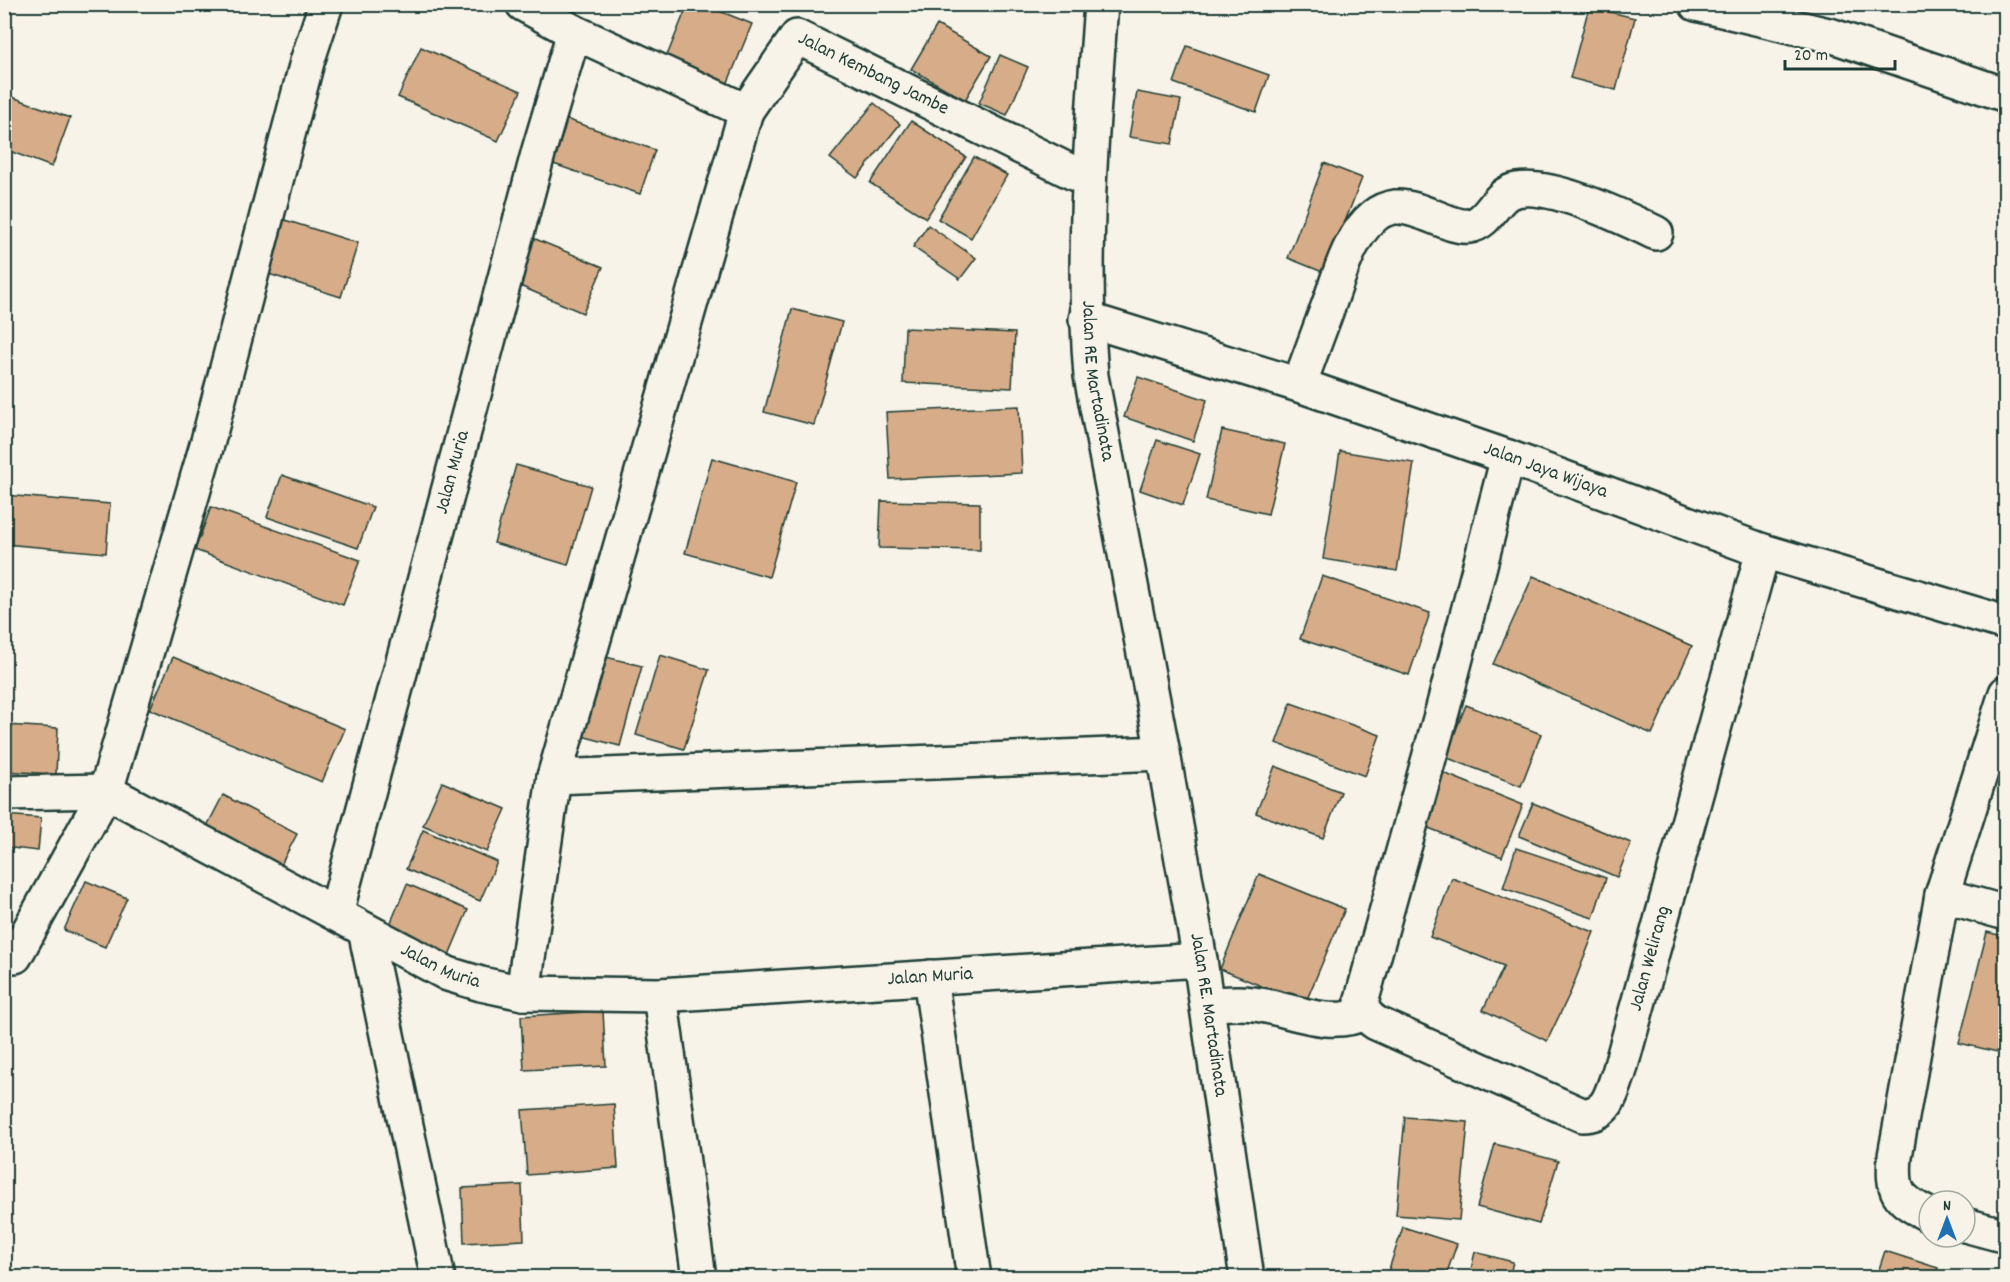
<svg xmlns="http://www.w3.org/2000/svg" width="2010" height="1282" viewBox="0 0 2010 1282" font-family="Dekko,sans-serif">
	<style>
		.building { fill: #d7ac88; stroke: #1f3d34; stroke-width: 1.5 }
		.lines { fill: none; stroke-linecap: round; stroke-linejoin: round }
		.street-casing { stroke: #1f3d34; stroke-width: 38 }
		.secondary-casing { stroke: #1f3d34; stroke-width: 38 }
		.street { stroke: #f7f3e8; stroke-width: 33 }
		.secondary { stroke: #f7f3e8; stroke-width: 33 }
		.labels { text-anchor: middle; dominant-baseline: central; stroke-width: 4.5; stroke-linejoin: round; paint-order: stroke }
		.street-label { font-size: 20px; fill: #1f3d34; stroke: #f7f3e8 }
	</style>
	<rect width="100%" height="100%" fill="#f7f3e8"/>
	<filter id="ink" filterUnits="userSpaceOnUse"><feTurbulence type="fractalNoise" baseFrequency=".0167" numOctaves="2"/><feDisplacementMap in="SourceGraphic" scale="12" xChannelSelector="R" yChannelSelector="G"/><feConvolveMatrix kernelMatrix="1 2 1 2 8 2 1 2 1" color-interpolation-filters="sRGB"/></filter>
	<g filter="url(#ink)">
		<g class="building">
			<path d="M550,4h28l-3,10z"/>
			<path d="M688,4h14l50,20 -26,63 -62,-24z"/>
			<path d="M1589,7l46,11 -19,72 -46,-12z"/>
			<path d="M937,25l54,31 -26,44 -54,-31z"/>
			<path d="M1187,46l82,29 -13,37 -82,-29z"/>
			<path d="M421,47l100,44 -23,50 -100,-44z"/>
			<path d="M1000,55l28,12 -21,48 -28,-12z"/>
			<path d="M1137,92l44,8 -9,44 -43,-7z"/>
			<path d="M4,94l66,24 -18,49 -48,-18z"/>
			<path d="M874,103l26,21 -43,54 -27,-20z"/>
			<path d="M560,117l95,33 -15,44 -95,-33z"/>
			<path d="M911,121l55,36 -40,61 -56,-35z"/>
			<path d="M974,157l33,18 -36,63 -33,-19z"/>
			<path d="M1324,163l38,15 -37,95 -37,-15z"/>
			<path d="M272,216l86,27 -17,54 -85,-27z"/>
			<path d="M928,225l48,33 -16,21 -47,-32z"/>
			<path d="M533,238l70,29 -20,46 -70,-30z"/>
			<path d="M792,309l50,13 -28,103 -50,-13z"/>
			<path d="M905,328l110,5 -3,55 -109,-5z"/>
			<path d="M1138,377l69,23 -14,41 -69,-24z"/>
			<path d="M1019,406l3,67 -132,6 -4,-67z"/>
			<path d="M1222,430l63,14 -17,70 -62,-14z"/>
			<path d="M1157,440l43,14 -17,51 -43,-15z"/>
			<path d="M1340,451l74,12 -17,108 -74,-12z"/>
			<path d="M712,458l84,24 -27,95 -84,-24z"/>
			<path d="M516,465l75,21 -23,79 -74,-22z"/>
			<path d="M282,475l91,32 -15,41 -91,-31z"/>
			<path d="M4,495l106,9 -4,49 -102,-9z"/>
			<path d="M881,501l99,2v47l-101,-2z"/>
			<path d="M211,507l149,53 -17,45 -148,-55z"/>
			<path d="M1322,576l108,37 -21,62 -109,-36z"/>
			<path d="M1533,576l159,70 -40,88 -159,-70z"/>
			<path d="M594,654l48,12 -22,80 -46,-12z"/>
			<path d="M660,655l49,15 -25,79 -48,-14z"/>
			<path d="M173,657l172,72 -23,53 -172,-73z"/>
			<path d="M1291,703l89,32 -15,41 -89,-33z"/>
			<path d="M1466,705l75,29 -20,52 -76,-29z"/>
			<path d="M4,725l54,3 -2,46 -52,-3z"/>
			<path d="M1275,766l66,26 -18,46 -67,-25z"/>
			<path d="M1441,772l82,33 -21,52 -81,-32z"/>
			<path d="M442,782l64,27 -19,43 -64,-27z"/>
			<path d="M223,795l74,39 -20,38 -74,-38z"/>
			<path d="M1533,803l98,40 -14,34 -98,-41z"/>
			<path d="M4,815l37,3 -3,33 -34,-4z"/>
			<path d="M423,830l74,32 -17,39 -74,-32z"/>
			<path d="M1516,848l90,30 -13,40 -90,-30z"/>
			<path d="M1259,874l86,35 -40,95 -85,-35z"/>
			<path d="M1452,878l142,54 -23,59 -24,50 -64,-31 21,-44 -74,-29z"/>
			<path d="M86,881l41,17 -22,49 -41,-17z"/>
			<path d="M407,884l61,26 -19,45 -61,-26z"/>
			<path d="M1987,932l19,5v117l-47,-11z"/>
			<path d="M603,1011l3,55 -82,4 -3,-54z"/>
			<path d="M614,1104l4,64 -91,7 -5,-65z"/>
			<path d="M1405,1117l63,5 -9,98 -63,-5z"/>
			<path d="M1495,1144l63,17 -19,63 -62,-17z"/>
			<path d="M522,1185l2,55 -60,3 -2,-55z"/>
			<path d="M1403,1227l54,17 -12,34h-59z"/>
			<path d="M1885,1251l53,17 -3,10h-59z"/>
			<path d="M1475,1252l38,10 -4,16h-40z"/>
		</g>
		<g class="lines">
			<defs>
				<g id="street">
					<path id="s1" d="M523,4l51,28 172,79 51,-74 291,143"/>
					<path d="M1696,4l137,32 173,59"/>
					<path id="s2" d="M1086,319l213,66 209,72 255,94 243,72"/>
					<path d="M1299,385c10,-27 20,-54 30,-81 11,-30 20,-67 45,-88 6,-5 13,-8 21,-9 24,-2 56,22 74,19 19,-2 25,-27 41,-34 33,-14 115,26 146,41"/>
					<path id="s3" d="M1508,457l-65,251 -81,291c0,12 4,17 14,24l206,92c27,0 29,-22 37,-42l144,-522"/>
					<path d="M554,777l192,-666"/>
					<path id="s4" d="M4,793l102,-2 342,183 33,10 42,9 137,2 540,-35"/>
					<path d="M1942,895l64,18"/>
					<path id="s5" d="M336,913l203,-763 35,-118"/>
					<path d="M365,930l73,348"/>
					<path d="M15,956l91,-165 102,-350 99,-379 19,-58"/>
					<path d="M930,977l44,301"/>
					<path d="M523,993l31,-216 609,-24"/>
					<path d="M660,995l39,283"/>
					<path d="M1207,1005c15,-2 31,-3 47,-1 35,4 75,26 110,9"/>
					<path d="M1929,1215c-32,-16 -37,-23 -34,-59l47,-261 64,-202"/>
					<path d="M1965,1225l41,11"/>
				</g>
				<g id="secondary">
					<path id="s6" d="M1101,4c-9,124 -20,248 -10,372l72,377 37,207 47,318"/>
				</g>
			</defs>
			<use href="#street" class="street-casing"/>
			<use href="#secondary" class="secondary-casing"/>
			<use href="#street" class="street"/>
			<use href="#secondary" class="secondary"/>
		</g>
	</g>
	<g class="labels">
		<g class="street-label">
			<text stroke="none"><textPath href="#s1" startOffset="422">Jalan Kembang Jambe</textPath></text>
			<text stroke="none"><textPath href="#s6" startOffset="378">Jalan RE Martadinata</textPath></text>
			<text stroke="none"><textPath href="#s2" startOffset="484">Jalan Jaya Wijaya</textPath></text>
			<text stroke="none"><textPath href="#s5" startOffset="456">Jalan Muria</textPath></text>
			<text stroke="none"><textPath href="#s3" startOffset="996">Jalan Welirang</textPath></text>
			<text stroke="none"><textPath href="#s4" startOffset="480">Jalan Muria</textPath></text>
			<text stroke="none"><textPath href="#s4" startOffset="975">Jalan Muria</textPath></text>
			<text stroke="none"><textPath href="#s6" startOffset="1022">Jalan RE. Martadinata</textPath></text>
		</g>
	</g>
	<rect width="2010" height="1282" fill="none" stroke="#f7f3e8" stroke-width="24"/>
	<rect x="12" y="12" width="1986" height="1258" fill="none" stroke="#1f3d34" stroke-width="2" filter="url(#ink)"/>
	<g transform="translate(1947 1219)"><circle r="28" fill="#f7f3e8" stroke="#a1aaa0" stroke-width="1.5"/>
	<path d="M0-4.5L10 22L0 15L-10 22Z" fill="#1f6fb2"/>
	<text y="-9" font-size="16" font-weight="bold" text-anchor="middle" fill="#1f3d34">N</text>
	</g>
	<path d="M1785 60v9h110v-9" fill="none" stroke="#1f3d34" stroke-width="3"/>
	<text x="1794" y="60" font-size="18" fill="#1f3d34" stroke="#f7f3e8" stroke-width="4.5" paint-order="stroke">20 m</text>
</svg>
